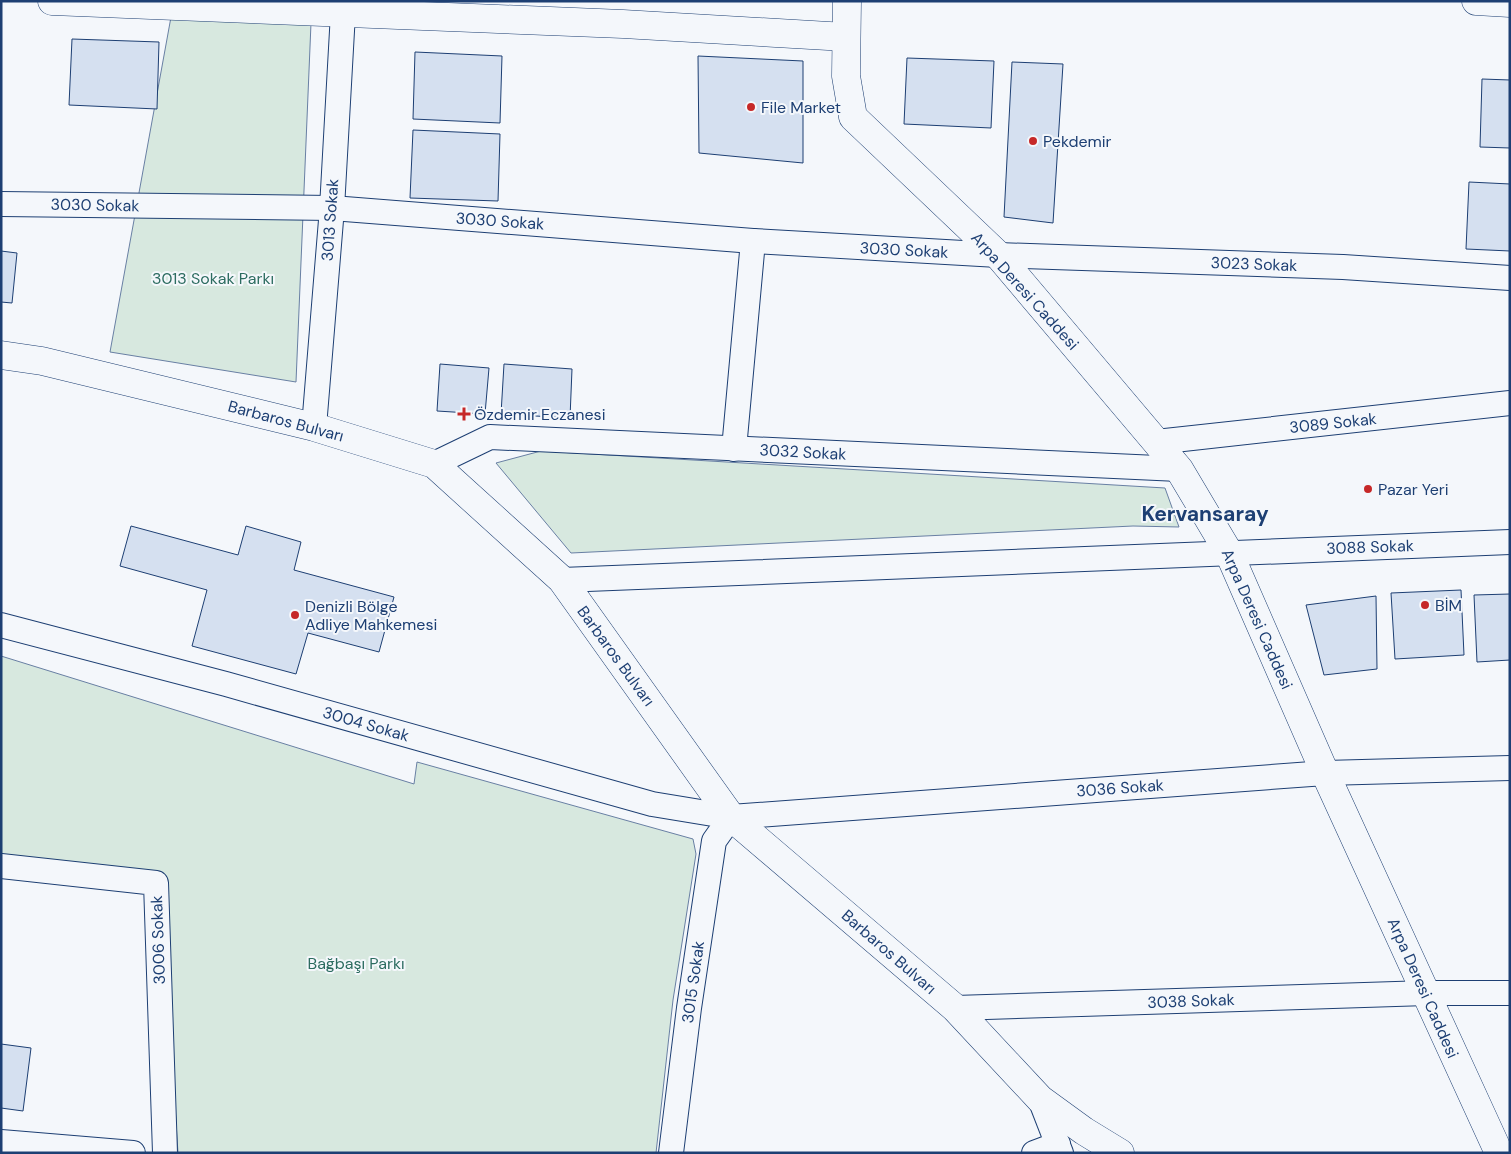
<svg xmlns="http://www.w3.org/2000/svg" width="1511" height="1154" viewBox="0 0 1511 1154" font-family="'DM Sans',sans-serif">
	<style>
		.green { fill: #d7e8df; stroke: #687fa3 }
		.building { fill: #d5e0f0; stroke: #1d3f73 }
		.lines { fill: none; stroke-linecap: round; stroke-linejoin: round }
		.street-casing { stroke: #1d3f73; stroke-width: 26 }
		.secondary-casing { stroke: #1d3f73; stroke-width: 29 }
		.primary-casing { stroke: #1d3f73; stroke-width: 29 }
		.street { stroke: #f4f7fb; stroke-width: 24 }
		.secondary { stroke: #f4f7fb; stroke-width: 28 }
		.primary { stroke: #f4f7fb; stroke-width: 28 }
		.poi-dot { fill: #c62828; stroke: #f4f7fb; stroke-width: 2 }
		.labels { text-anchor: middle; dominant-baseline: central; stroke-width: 4; stroke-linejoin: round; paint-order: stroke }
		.poi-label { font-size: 16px; fill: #1d3f73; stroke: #f4f7fb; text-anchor: start }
		.street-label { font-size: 16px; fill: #1d3f73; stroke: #f4f7fb }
		.park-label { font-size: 16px; fill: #2c6c60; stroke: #f4f7fb }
		.district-label { font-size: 21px; font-weight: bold; fill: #1d3f73; stroke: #f4f7fb }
	</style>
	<rect width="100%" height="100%" fill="#f4f7fb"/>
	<g class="green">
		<path d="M171,17l140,6 -15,359 -186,-30z"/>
		<path d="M541,451l624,37 14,39 -46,-1 -562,27 -75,-90z"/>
		<path d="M1,656l413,128 3,-22 276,77 3,15 -23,146 -17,153h-478l-18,-277 -159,-21z"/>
	</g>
	<g class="building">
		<path d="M72,39l87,3 -2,67 -88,-4z"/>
		<path d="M415,52l87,4 -2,67 -87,-4z"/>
		<path d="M698,56l105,5v102l-104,-10z"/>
		<path d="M907,58l87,3 -3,67 -87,-4z"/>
		<path d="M1012,62l51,2 -10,159 -49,-6z"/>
		<path d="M1482,79l28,1v68l-30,-1z"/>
		<path d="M413,130l87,4 -2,67 -88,-3z"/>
		<path d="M1469,182l41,2v67l-44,-2z"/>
		<path d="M1,251l16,2 -5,50 -11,-1z"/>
		<path d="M440,364l49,4 -4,46 -48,-3z"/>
		<path d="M504,364l68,5 -2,49 -69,-4z"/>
		<path d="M131,526l107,29 8,-29 55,16 -7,28 100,27 -15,55 -71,-19 -12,41 -104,-28 15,-56 -87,-24z"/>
		<path d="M1461,590l3,65 -69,4 -4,-66z"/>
		<path d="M1510,594v66l-33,2 -3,-67z"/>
		<path d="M1376,596l1,73 -53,6 -18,-70z"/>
		<path d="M1,1044l30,4 -8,63 -22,-3z"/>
	</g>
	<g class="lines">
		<defs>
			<g id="street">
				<path d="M1,204l331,4 421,33 245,14 345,12 167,11"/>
				<path d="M314,427l18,-219 11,-195"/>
				<path d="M1156,442l354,-39"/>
				<path d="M734,449l19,-208"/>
				<path d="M434,464l56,-27 689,32"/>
				<path d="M562,580l948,-38"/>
				<path d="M1,625l225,59 426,120 79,13 594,-44 185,-5"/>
				<path d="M1,866l155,17 9,270"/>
				<path d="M955,1008l472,-15h83"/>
				<path d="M1040,1099l21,54"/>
				<path d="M1,1142l132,11"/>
				<path d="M671,1153l18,-145 25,-167 17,-24"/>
				<path d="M1034,1153l24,-9"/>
			</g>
			<g id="secondary">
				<path d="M847,1l-1,75 7,41 145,138 181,214 50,84 96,220 174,380"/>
				<path d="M1,355l41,6 272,66 120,37 128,116 169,237 224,191 85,91 44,32 36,22"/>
			</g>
			<g id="primary">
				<path d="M52,1l571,23 223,13"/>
				<path d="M1476,1l34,2"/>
			</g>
		</defs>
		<use href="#street" class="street-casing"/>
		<use href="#secondary" class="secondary-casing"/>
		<use href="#primary" class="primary-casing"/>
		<use href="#street" class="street"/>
		<use href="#secondary" class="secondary"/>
		<use href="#primary" class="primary"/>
	</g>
	<g class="poi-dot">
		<circle cx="751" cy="107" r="5"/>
		<circle cx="1033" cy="141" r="5"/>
		<path d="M461.5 406.5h5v5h5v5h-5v5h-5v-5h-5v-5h5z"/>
		<circle cx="1368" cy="489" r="5"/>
		<circle cx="1425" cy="605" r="5"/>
		<circle cx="295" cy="615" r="5"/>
	</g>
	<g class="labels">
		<g class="poi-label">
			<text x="761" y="107">File Market</text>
			<text x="1043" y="141">Pekdemir</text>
			<text x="474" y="414">Özdemir Eczanesi</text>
			<text x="1378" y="489">Pazar Yeri</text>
			<text x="1435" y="605">BİM</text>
			<text x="305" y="606">Denizli Bölge<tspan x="305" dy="18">Adliye Mahkemesi</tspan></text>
		</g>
		<g class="street-label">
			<text transform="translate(95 205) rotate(1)">3030 Sokak</text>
			<text transform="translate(330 220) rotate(-86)">3013 Sokak</text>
			<text transform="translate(500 221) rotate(4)">3030 Sokak</text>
			<text transform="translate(904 250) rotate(3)">3030 Sokak</text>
			<text transform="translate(1254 264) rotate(2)">3023 Sokak</text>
			<text transform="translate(1025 291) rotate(48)">Arpa Deresi Caddesi</text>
			<text transform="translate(286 421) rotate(15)">Barbaros Bulvarı</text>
			<text transform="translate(1333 423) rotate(-6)">3089 Sokak</text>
			<text transform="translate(803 452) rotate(3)">3032 Sokak</text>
			<text transform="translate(1370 547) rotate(-2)">3088 Sokak</text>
			<text transform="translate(1257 619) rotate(66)">Arpa Deresi Caddesi</text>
			<text transform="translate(616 656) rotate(54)">Barbaros Bulvarı</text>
			<text transform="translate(366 724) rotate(16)">3004 Sokak</text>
			<text transform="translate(1120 788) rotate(-4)">3036 Sokak</text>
			<text transform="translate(158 940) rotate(-92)">3006 Sokak</text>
			<text transform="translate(889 952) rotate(41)">Barbaros Bulvarı</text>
			<text transform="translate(693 982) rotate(-82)">3015 Sokak</text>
			<text transform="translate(1423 988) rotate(66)">Arpa Deresi Caddesi</text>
			<text transform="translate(1191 1001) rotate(-2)">3038 Sokak</text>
		</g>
		<g class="park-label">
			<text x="213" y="278">3013 Sokak Parkı</text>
			<text x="356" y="963">Bağbaşı Parkı</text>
		</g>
		<g class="district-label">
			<text x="1205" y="514">Kervansaray</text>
		</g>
	</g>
	<rect width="1511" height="1154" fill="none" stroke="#1d3f73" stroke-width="5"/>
</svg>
